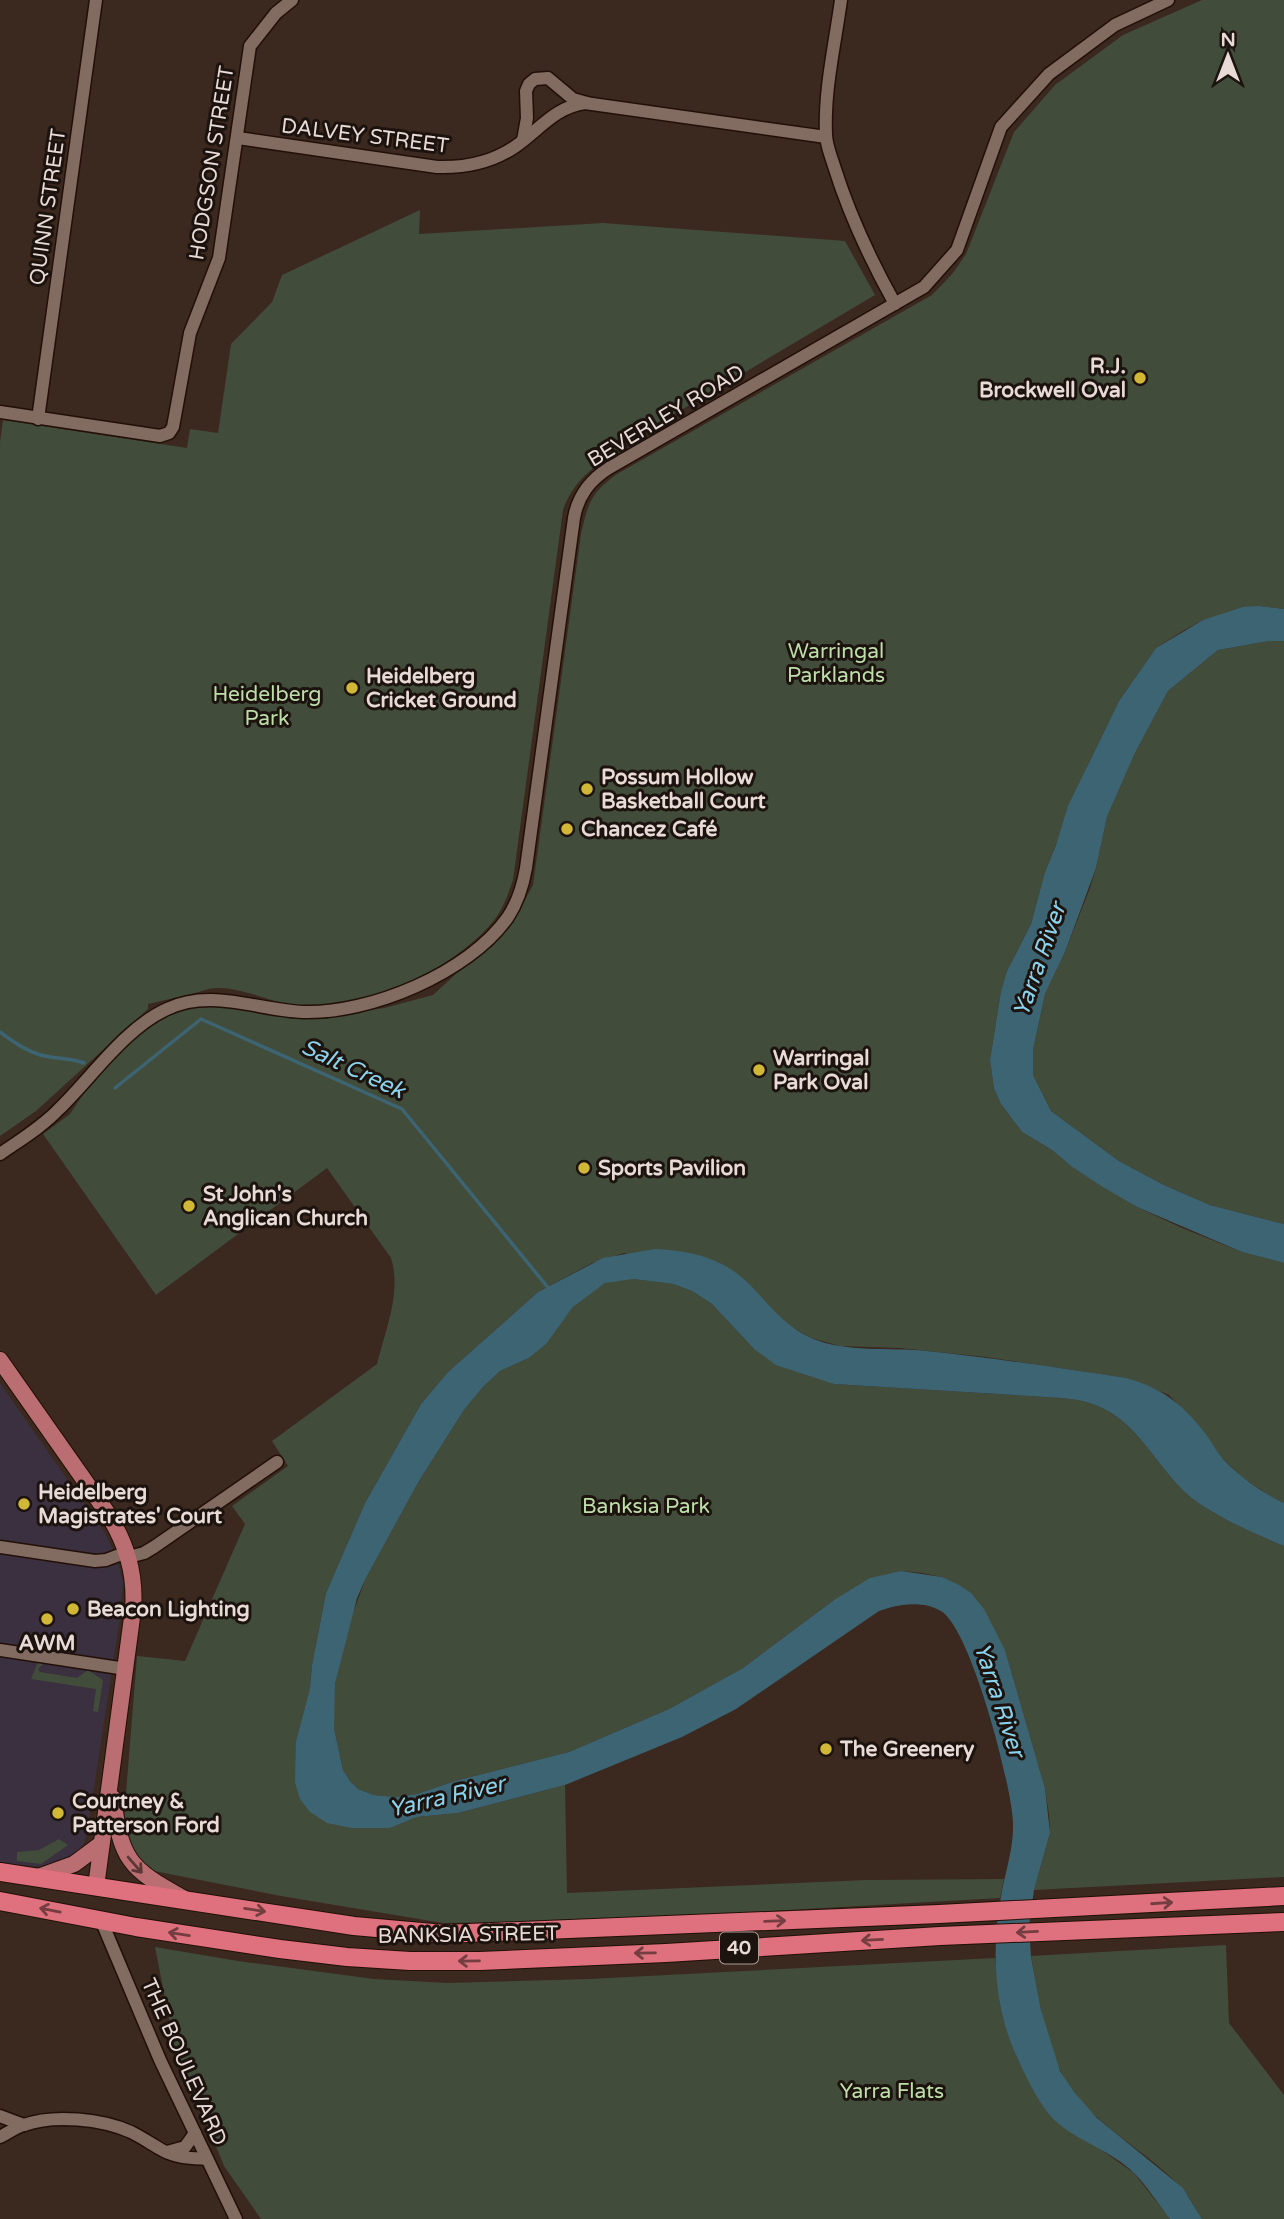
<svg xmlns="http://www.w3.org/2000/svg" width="1284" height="2219" viewBox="0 0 1284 2219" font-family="'Varela Round',sans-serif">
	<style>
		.commercial { fill: #3b303f }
		.green { fill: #424c3b }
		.water { fill: #3d6472 }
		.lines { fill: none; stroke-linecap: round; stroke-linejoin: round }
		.stream { stroke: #3d6472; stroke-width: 3.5 }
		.minor-casing { stroke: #221008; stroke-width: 15 }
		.major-casing { stroke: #221008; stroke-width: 18 }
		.highway-casing { stroke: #221008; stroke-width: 20 }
		.minor { stroke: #826b60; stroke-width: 12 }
		.major { stroke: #ba6e71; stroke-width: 16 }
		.highway { stroke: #df707d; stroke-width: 18 }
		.oneway { stroke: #5b3736 }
		.oneway2 { stroke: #743d40 }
		.poi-dot { fill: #d1b736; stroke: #1c130f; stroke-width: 2.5 }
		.labels { text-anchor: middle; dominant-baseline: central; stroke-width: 6; stroke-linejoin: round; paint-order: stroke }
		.shield { fill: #1c130f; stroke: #ab9e99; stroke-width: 2 }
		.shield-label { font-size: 19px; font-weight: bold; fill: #e8dad4 }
		.street-label { font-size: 21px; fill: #e8dad4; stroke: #1c130f }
		.poi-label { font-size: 21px; font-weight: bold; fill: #e8dad4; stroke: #1c130f; text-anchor: start }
		.park-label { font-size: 21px; fill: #bddea9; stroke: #1c130f }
		.water-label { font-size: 23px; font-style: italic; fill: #8bd3ec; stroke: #1c130f }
	</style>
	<rect width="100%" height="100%" fill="#3b281e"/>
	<path class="commercial" d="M0,1383l105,150 12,25 6,24 -3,36 -33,216 -3,9 -11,15 -20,10 -53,-5z"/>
	<g class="green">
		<path d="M1202,0h82v609l-25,-3 -56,14 -22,12 -25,16 -37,53 -32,66 -42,105 -14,52 -24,47 -6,20 -11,69 4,29 7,15 21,28 30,18 20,17 65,40 45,21 60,24 42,11v240l-14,-7 -27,-18 -22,-21 -14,-21 -38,-41 -42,-17 -141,-21 -87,-9 -59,-2 -29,-8 -26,-15 -16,-15 -15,-19 -130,-36 -32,10 -54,29 -90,80 -27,32 -56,99 -39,90 -14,72 -2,23 -14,53 94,87 27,-11 41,-4 107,-28 2,108 299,-13 138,-1 -4,19 -333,19 -135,5 -89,1 -162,-27 -127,-25c-22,-13 -26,-29 -30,-53l13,-162 48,5 60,-137 -13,-18 56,-40 -16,-25 105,-77c8,-33 25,-72 14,-106l-64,-90 -171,127 -113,-161 27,-20 14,-21 33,-37 28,-26 21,-14 23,-9 23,-1 75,10 36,1 61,-9 49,-13 26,-24 34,-26 21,-25 19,-35 48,-351c7,-31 10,-41 36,-60l315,-179 21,-22 13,-19 48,-122 41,-47 68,-50z"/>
		<path d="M420,210l-1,24 184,-11 242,18 30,54 -187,111 -71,40 2,6c-26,13 -46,30 -56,58l-50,370c-5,14 -9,27 -18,39 -39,50 -136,96 -200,87 -24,-4 -54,-19 -79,-18 -6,0 -14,3 -21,5 -15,4 -31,7 -47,11v5l-112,102 -36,25v-694l3,-22 184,28 3,-19 28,4 13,-89 41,-42 10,-27z"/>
		<path d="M1269,641h15v583l-74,-19 -46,-20 -45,-24 -68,-50 -18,-36v-25l12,-56 20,-42 25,-64 6,-20 11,-51 28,-64 33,-62 50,-41z"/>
		<path d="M621,1279h12l40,5 19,7 20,13 42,45 80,35 211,13c17,1 37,2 53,9 45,19 61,69 99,96 24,17 60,33 87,44v331l-250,13 16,-57 -1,-18 -4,-27 -40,-138 -63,-73 -20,-4 -21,-2 -67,29 -91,68 -74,41 -100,43 -114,29 -38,13 -22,3 -21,-2 -16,-6 -8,-8 -7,-11 -9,-42 -1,-14 2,-30 16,-66 15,-40 53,-97 45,-71 18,-22 18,-17 29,-13 16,-14 28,-37 15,-13 17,-11z"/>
		<path d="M38,1662l5,2 -5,5 2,3 37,6 11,-8 15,10 -5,32 -5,-1 3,-22 -65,-10z"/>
		<path d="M59,1839l9,6 -27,19 -24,-3v-9l22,-2z"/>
		<path d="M1226,1945l3,78 55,72v124h-82c-7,-10 -12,-23 -21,-32 -38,-40 -94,-64 -120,-115 -17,-32 -23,-80 -30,-116z"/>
		<path d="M155,1947l83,14 136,18 74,4 141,-4 406,-21 3,27 19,72 13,24 70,68 34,24 36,46h-909l-37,-53 -50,-122z"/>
	</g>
	<g class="water">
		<path d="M1259,606l25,3v32h-15l-51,9 -50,41 -33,62 -28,64 -11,51 -31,84 -20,42 -12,56v25l18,36 68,50 45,24 46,20 74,19v39l-42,-11 -105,-45 -34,-20 -31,-20 -20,-17 -30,-18 -21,-28 -7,-15 -4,-29 11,-69 6,-20 24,-47 14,-52 11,-27 12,-39 51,-105 37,-53 47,-28 40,-13z"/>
		<path d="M655,1249c40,2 72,10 100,41 17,19 32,37 56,48 35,15 78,9 116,13 67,7 133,17 200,27 37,11 58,28 81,59 5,7 9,15 15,22 17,18 38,33 61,44v43c-27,-11 -63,-27 -87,-44 -38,-27 -54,-77 -99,-96 -16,-7 -36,-8 -53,-9l-211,-13 -58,-19 -22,-16 -42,-45 -20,-13 -19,-7 -40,-5 -28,4 -32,24 -27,37 -17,14 -29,13 -18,17 -18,22 -45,71 -53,97 -9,20 -22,86 -1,44 9,42 7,11 8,8 16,6 21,2 22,-3 38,-13 114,-29 100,-43 74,-41 91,-68 36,-22 31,-7 41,6 17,8 12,8 13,16 21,41 40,138 5,45 -16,57 -5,36 2,31 10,53 19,61 14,21 23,26 86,70 19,31h-32c-12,-15 -23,-33 -36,-46 -21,-21 -52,-30 -75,-49 -17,-13 -33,-47 -42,-67 -23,-49 -26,-108 -16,-161 4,-23 13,-49 12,-73 -1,-37 -42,-194 -72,-212 -18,-11 -44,-7 -62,0l-143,98 -54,28 -117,48 -107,28 -41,4 -27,11h-38l-25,-5 -17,-11 -10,-13 -5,-17 1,-41 14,-53 2,-23 14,-72 39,-90 56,-99 27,-32 90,-80 65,-34z"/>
	</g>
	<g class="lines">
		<g class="stream">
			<path d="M0,1032c13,10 29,21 45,24 13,3 26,2 39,7"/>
			<path d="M115,1088l86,-69 201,90 148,181"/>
		</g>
		<defs>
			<g id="minor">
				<path d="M841,0c-6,44 -17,90 -15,134 0,11 5,22 8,32 15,48 37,95 61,138"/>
				<path d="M238,138l199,29c27,1 56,-5 79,-21 23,-16 39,-39 69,-43l241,34"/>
				<path d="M523,140l4,-22 -1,-27 3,-7 6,-5 13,-1 25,21 14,4"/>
				<path d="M0,412l160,24 9,-3 4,-6 17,-94 29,-75 31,-212 26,-33 16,-13"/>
				<path d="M38,419l58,-419"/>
				<path d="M0,1154c20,-14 42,-27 59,-45 33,-32 66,-81 108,-100 44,-21 90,1 136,3 67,2 166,-39 205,-95 10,-15 15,-32 18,-49l48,-350c4,-23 16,-38 35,-50l315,-181 33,-37 44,-123 48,-53 66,-49 53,-25"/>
				<path d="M0,1547l95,14 11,-1 21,-8"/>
				<path d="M129,1557l15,-4 10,-6 123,-85"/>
				<path d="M0,1650l126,19"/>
				<path d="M101,1920l59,140 76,159"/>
				<path d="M0,2116l24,9"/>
				<path d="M0,2137c8,-4 16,-10 24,-12 30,-11 78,-6 107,7 12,6 22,13 33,19 13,7 29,7 43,8"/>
				<path d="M167,2152l18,-5 10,-14"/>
			</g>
			<g id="major">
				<path d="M0,1360l106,151c20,31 30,62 27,99l-37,277"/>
				<path d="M113,1798c8,61 15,70 70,100"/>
				<path d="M38,1877l36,-13 27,-20"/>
			</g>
			<g id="highway">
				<path d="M0,1872l354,54 90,8 495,-20 345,-18"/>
				<path d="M0,1901l136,26 144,22 67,8 63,4h70l186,-8 274,-17 344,-14"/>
			</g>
		</defs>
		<use href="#minor" class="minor-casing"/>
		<use href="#major" class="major-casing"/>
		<use href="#highway" class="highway-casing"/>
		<use href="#minor" class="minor"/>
		<use href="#major" class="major"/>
		<use href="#highway" class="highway"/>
	</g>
	<defs><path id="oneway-shaft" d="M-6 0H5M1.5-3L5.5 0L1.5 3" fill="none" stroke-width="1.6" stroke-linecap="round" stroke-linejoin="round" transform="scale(1.75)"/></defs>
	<use class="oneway" href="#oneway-shaft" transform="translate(135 1865) rotate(49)"/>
	<g class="oneway2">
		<use href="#oneway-shaft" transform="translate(1162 1903) rotate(-4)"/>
		<use href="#oneway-shaft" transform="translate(50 1910) rotate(-169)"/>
		<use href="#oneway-shaft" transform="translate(255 1910) rotate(9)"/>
		<use href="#oneway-shaft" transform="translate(775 1921) rotate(-2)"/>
		<use href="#oneway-shaft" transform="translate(1027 1932) rotate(177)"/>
		<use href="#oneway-shaft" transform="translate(179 1934) rotate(-171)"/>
		<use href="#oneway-shaft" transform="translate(872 1940) rotate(177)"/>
		<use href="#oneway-shaft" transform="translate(645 1953) rotate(179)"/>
		<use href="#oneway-shaft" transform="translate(469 1961) rotate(179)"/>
	</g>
	<g class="poi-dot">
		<circle cx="1140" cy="378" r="7"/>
		<circle cx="352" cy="688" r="7"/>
		<circle cx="587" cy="789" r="7"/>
		<circle cx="567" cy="829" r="7"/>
		<circle cx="759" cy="1070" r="7"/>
		<circle cx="584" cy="1168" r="7"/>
		<circle cx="189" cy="1206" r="7"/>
		<circle cx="24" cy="1504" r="7"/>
		<circle cx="73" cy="1609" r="7"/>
		<circle cx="47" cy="1619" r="7"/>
		<circle cx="826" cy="1749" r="7"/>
		<circle cx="58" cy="1813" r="7"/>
	</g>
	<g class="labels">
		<rect class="shield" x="720" y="1932.5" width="38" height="31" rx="5"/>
		<g class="shield-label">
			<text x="739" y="1948">40</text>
		</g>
		<g class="street-label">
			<text transform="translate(365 136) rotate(7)">DALVEY STREET</text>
			<text transform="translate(212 163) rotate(-81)">HODGSON STREET</text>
			<text transform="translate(48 207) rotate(-82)">QUINN STREET</text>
			<text transform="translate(666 416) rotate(-31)">BEVERLEY ROAD</text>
			<text transform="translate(468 1935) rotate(-1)">BANKSIA STREET</text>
			<text transform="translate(184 2062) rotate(66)">THE BOULEVARD</text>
		</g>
		<g class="poi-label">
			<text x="1126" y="366" text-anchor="end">R.J.<tspan x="1126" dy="24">Brockwell Oval</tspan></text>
			<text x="366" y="676">Heidelberg<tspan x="366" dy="24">Cricket Ground</tspan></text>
			<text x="601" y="777">Possum Hollow<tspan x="601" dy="24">Basketball Court</tspan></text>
			<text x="581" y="829">Chancez Café</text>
			<text x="773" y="1058">Warringal<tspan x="773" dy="24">Park Oval</tspan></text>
			<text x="598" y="1168">Sports Pavilion</text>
			<text x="203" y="1194">St John's<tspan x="203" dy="24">Anglican Church</tspan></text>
			<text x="38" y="1492">Heidelberg<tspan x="38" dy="24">Magistrates' Court</tspan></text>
			<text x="87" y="1609">Beacon Lighting</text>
			<text x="47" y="1643" text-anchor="middle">AWM</text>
			<text x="840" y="1749">The Greenery</text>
			<text x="72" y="1801">Courtney &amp;<tspan x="72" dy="24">Patterson Ford</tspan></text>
		</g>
		<g class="park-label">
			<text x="836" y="651">Warringal<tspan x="836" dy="24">Parklands</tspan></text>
			<text x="267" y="694">Heidelberg<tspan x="267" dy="24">Park</tspan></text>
			<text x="646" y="1506">Banksia Park</text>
			<text x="892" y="2091">Yarra Flats</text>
		</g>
		<g class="water-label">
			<text transform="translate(1040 960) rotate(-71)">Yarra River</text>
			<text transform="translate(353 1069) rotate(25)">Salt Creek</text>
			<text transform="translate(999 1700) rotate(72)">Yarra River</text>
			<text transform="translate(447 1797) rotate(-13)">Yarra River</text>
		</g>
	</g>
	<g transform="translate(1228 56)" stroke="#1c130f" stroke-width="5" paint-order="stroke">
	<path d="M0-5L12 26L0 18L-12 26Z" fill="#e8dad4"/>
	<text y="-10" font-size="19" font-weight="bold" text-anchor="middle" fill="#e8dad4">N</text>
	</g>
</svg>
